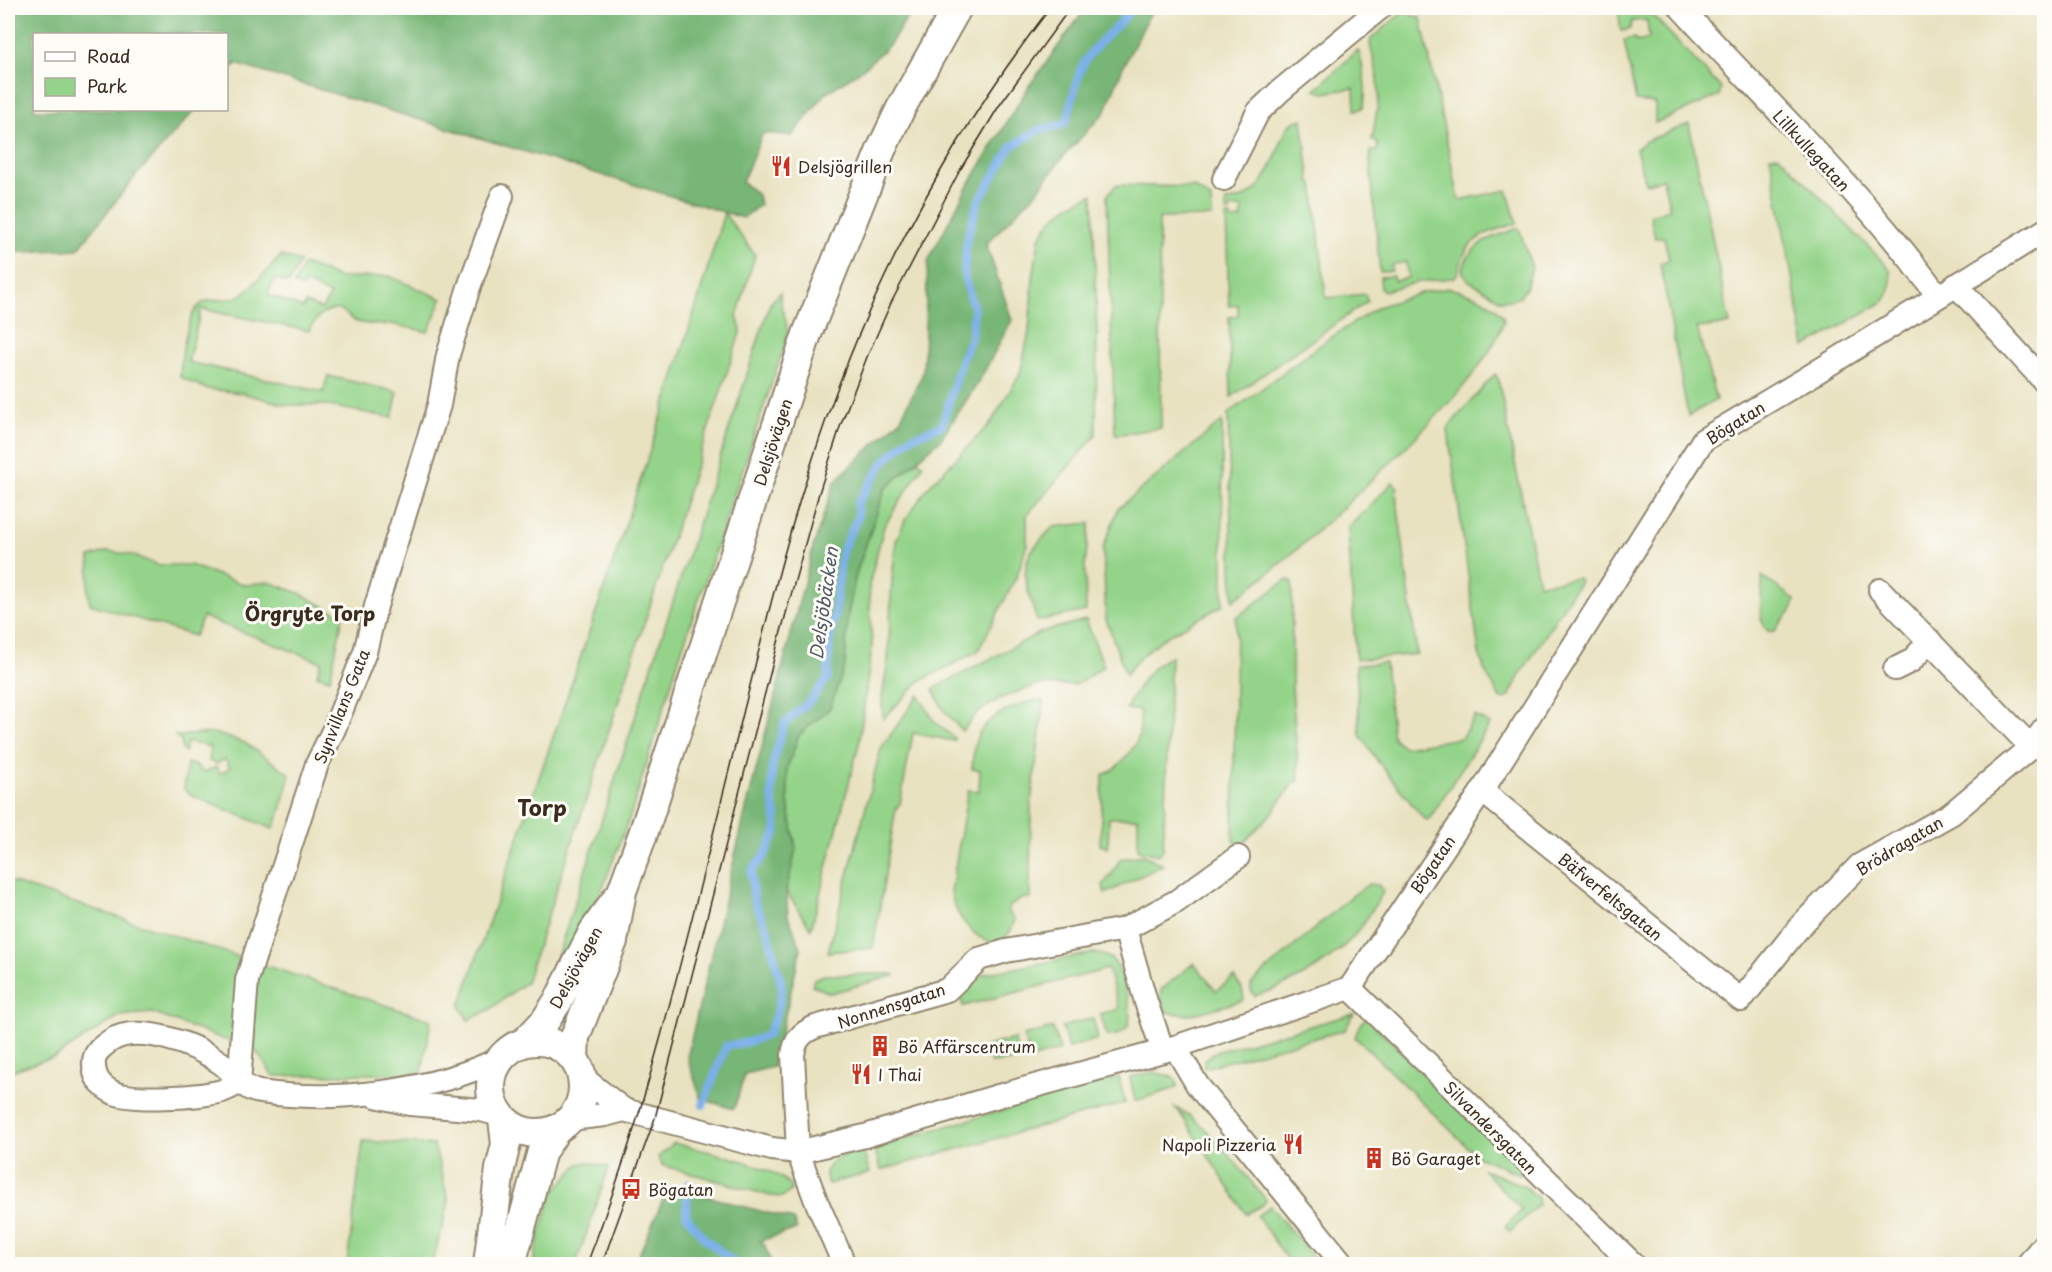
<svg xmlns="http://www.w3.org/2000/svg" width="2052" height="1272" viewBox="0 0 2052 1272" font-family="'Playpen Sans',sans-serif">
	<style>
		.green { fill: #94d48a; stroke: #687f54; stroke-width: 1.5 }
		.forest { fill: #77b676; stroke: #59704a; stroke-width: 1.5 }
		.lines { fill: none; stroke-linecap: round; stroke-linejoin: round }
		.stream { stroke: #7cb0e9; stroke-width: 8 }
		.minor-casing { stroke: #928670; stroke-width: 26 }
		.tertiary-casing { stroke: #928670; stroke-width: 32 }
		.minor { stroke: #fff; stroke-width: 22 }
		.tertiary { stroke: #fff; stroke-width: 28 }
		.tram { stroke: #3b2a1e; stroke-width: 1.5 }
		.labels { text-anchor: middle; dominant-baseline: central; stroke-width: 6; stroke-linejoin: round; paint-order: stroke }
		.street-label { font-size: 16px; fill: #3b2a1e; stroke: #fdfcf7 }
		.poi-label { font-size: 16px; fill: #3b2a1e; stroke: #fdfcf7; text-anchor: start }
		.water-label { font-size: 18px; font-style: italic; fill: #525965; stroke: #fdfcf7 }
		.quarter-label { font-size: 20px; font-weight: bold; fill: #3b2a1e; stroke: #fdfcf7 }
		.district-label { font-size: 22px; font-weight: bold; fill: #3b2a1e; stroke: #fdfcf7 }
	</style>
	<rect width="100%" height="100%" fill="#fdfcf7"/>
	<filter id="ink" filterUnits="userSpaceOnUse"><feTurbulence type="fractalNoise" baseFrequency=".0167" numOctaves="2"/><feDisplacementMap in="SourceGraphic" scale="12" xChannelSelector="R" yChannelSelector="G"/><feConvolveMatrix kernelMatrix="1 2 1 2 8 2 1 2 1" color-interpolation-filters="sRGB"/></filter>
	<filter id="wash" filterUnits="userSpaceOnUse"><feTurbulence type="fractalNoise" baseFrequency=".008" numOctaves="4" result="noise"/><feDisplacementMap in="SourceGraphic" scale="24" xChannelSelector="R" yChannelSelector="G"/><feGaussianBlur stdDeviation="1.35" result="paint"/><feColorMatrix in="noise" values="0 0 0 0 0 0 0 0 0 0 0 0 0 0 0 0 0 1.4 0 .05"/><feComposite in="paint" operator="in"/></filter>
	<g filter="url(#wash)">
		<rect width="100%" height="100%" fill="#e9e2c1"/>
		<g class="green">
			<path d="M1618,8h28l73,78 2,3 -2,7 -64,27v-20l-19,-2 -12,-61 11,-2 1,4 13,-3 -2,-19 -15,1 -2,8 -9,2z"/>
			<path d="M1403,12l18,6 38,182 48,-10 10,33c-17,6 -39,10 -50,26 -5,8 -7,18 -11,27l-4,2 -33,4 -35,9 -3,-1 -1,-13 13,-1 1,5 14,-3 -2,-16 -15,3 1,6 -12,1 -10,-111 1,-10h6l1,-5 -2,-4 -4,-1 7,-45 -1,-18 -8,-34 1,-5z"/>
			<path d="M1358,50c5,13 10,46 5,58l-8,2 -1,-22 -30,5 -9,-3z"/>
			<path d="M1302,119l8,63 3,1 13,115 39,-4 3,7 -137,96 -2,-80 9,-1v-11l-9,1 -3,-90h5v4l11,-1v-11h-11l-1,4h-4v-11c39,0 48,-43 61,-73l5,-5z"/>
			<path d="M1689,124l41,200 -33,4 19,72 -28,16 -28,-153 9,-3 -5,-23 -9,1 -5,-23 20,-6 -7,-30 -18,4 -9,-34 10,-8z"/>
			<path d="M1779,155l111,114c2,14 2,21 -7,33l-78,45 -35,-191z"/>
			<path d="M1116,185l78,2 17,12 1,18 -53,1 2,210 -46,7 -8,-239z"/>
			<path d="M1093,194l4,141 -1,100 -69,80v29l-10,32 -39,75 -58,30 -37,38 -1,-21 6,-37 4,-83 4,-37 9,-21 24,-34 62,-63 29,-49 9,-42 4,-54 6,-39 11,-18 18,-15z"/>
			<path d="M724,213l31,42 -18,61 4,14 -215,652 -37,28 -21,10 -8,-14c90,-263 186,-526 264,-793z"/>
			<path d="M1519,228l13,40 -6,20 -6,9 -9,3h-10l-33,-20 -6,-9c8,-30 31,-33 57,-43z"/>
			<path d="M281,256l19,6 -11,21 -14,-4 -7,16 35,13 3,-5 16,6 8,-14 -25,-12 -3,4 -8,-3 10,-20 36,14 49,-2 53,23 -14,33 -41,-9 -1,2c-10,-1 -25,0 -33,-5 -4,-2 -6,-7 -11,-9 -15,-6 -27,8 -33,20l-108,-22 -13,53 135,30 5,-16 70,16 -6,26 -67,-13h-39l-44,-12 -35,-4 -27,-12c1,-18 6,-69 25,-75 10,-4 27,-1 36,-7 14,-10 27,-26 40,-39z"/>
			<path d="M1449,288c19,5 46,12 55,31 -10,40 -64,94 -93,123 -57,56 -114,111 -178,159l-5,-187 99,-74 51,-33 46,-15z"/>
			<path d="M780,293c0,19 10,26 6,48l-105,311 -50,162 -28,73 -48,101 -6,-3 11,-37 210,-644z"/>
			<path d="M1495,374l3,4 41,206 39,-6 2,3 -60,94 -11,22 -5,2 -4,-1 -16,-29 -5,-16 -31,-223 2,-5z"/>
			<path d="M1222,421l1,184c-33,19 -77,37 -97,70l-20,-56 -3,-71 15,-39z"/>
			<path d="M918,460l5,5 -39,61 -15,59 3,61 -13,98 -48,185 -25,-38 10,-42 -8,-47 -1,-34 12,-33 31,-27 26,-134 29,-85z"/>
			<path d="M1393,482l5,6 -2,4 21,162 -61,6 -8,-132z"/>
			<path d="M1090,523l-5,42 1,46 -49,10c-6,-21 -19,-49 -6,-69 6,-9 15,-17 22,-25z"/>
			<path d="M108,551l24,4 26,10h32l55,20 24,-3 30,11 44,23 -13,63 -13,-4 4,-13 -118,-45 -9,19 -104,-32 -2,-13 2,-34z"/>
			<path d="M1762,576l33,24c-1,13 -15,19 -20,31h-7c-14,-14 -4,-36 -6,-55z"/>
			<path d="M1286,580l6,1v107l7,93 -6,2 -20,29 -33,35 -7,-7 3,-222z"/>
			<path d="M1086,620l18,46 -28,19h-39l-38,14 -22,14 -15,18 -19,-22 -10,-20 108,-57z"/>
			<path d="M1171,656l-8,194 -5,5 -20,-5v-32h-29l-1,30 -8,-3 3,-70c15,-6 31,-24 36,-40 2,-7 1,-16 1,-24l-14,-2c11,-21 22,-42 45,-53z"/>
			<path d="M1385,663l8,75 11,9 57,-9 14,-22 15,8 -60,94 -3,2 -4,-2 -44,-55 -19,-28 -4,-70z"/>
			<path d="M919,695l15,26 20,17v3l-41,-8 -13,71 -4,4 -23,140 -45,4 53,-204z"/>
			<path d="M1036,700l8,1 -13,103 -1,95 -7,-1 -13,8 -2,6 7,7c-14,51 -61,5 -64,-27l17,-102 11,1 1,-21 -8,-1c1,-9 1,-19 4,-28 6,-24 39,-36 60,-41z"/>
			<path d="M214,733l31,10 45,31 -10,39 -7,16 -82,-34 -7,-6 3,-26 11,3 1,4 7,2 10,-5 4,7 10,-6 -5,-9 -8,5 -8,-3 2,-14 -24,-5 -2,10 -3,-2 -1,-10 -6,-4z"/>
			<path d="M1144,855l19,10 -58,29 -2,-9 10,-13 7,-13z"/>
			<path d="M8,881l423,139 -9,53 -149,3 -17,-25 -104,-38 -33,3 -62,40 -49,16z"/>
			<path d="M1369,884l9,1 5,5 -1,4c-7,11 -13,22 -20,32 -25,34 -67,58 -107,70l-4,-6v-5l3,-4 99,-86z"/>
			<path d="M1094,953c7,1 16,3 21,10 8,9 17,48 14,60 -1,5 -5,8 -9,10 -6,3 -8,4 -13,2l-7,-21 19,-5 -11,-40 -145,37 -5,-16 15,-14z"/>
			<path d="M1194,963l22,28 18,-14 8,12 2,10 -2,2 -52,14 -21,-2c-6,-6 -9,-15 -8,-23z"/>
			<path d="M890,974l6,1 -61,17 -5,1 -18,-8 2,-6 10,-4z"/>
			<path d="M1354,1014l-9,16 -141,38v-8l11,-8z"/>
			<path d="M1366,1017l159,157 -3,1 -45,-19 -122,-119 4,-11z"/>
			<path d="M1093,1018l5,21 -30,9 -6,-21z"/>
			<path d="M1053,1028l7,22 -29,9 -8,-23z"/>
			<path d="M1014,1039l6,21 -29,3 -7,-16z"/>
			<path d="M1153,1072l17,4 7,5v5l-4,3 -38,12 -5,-24z"/>
			<path d="M1119,1077l6,26 -244,67 -7,-23z"/>
			<path d="M1173,1107c28,7 70,67 91,90l2,3 -2,4 -18,10 -68,-104z"/>
			<path d="M363,1141l71,4 15,57 -17,62h-85z"/>
			<path d="M674,1143c31,9 97,20 117,43v5l-9,6 -11,-1 -109,-31 -4,-8z"/>
			<path d="M861,1150l2,1 7,22 -42,11c-9,-24 16,-29 33,-34z"/>
			<path d="M588,1162l21,5 -33,97h-43l7,-32 12,-38 27,-30z"/>
			<path d="M1482,1169l44,18 12,11v7l-28,27 -5,-5 17,-17z"/>
			<path d="M1270,1206l49,58h-29l-33,-48z"/>
		</g>
		<g class="forest">
			<path d="M8,8h905l-22,35 -28,26 -37,24 -34,43 -29,-3 -21,49 16,13 2,10 -17,13 -507,-154 -9,10 -1,-40h-192v76h161l-60,67 -57,72 -70,4z"/>
			<path d="M1086,8h67l-30,59 -18,45 -41,44 -29,38 -49,50 26,76 -33,61 -38,58 -56,50 -29,85 -8,37 -3,54 -15,43 -31,27 -12,33 1,34 8,47 -10,42 2,25 13,32 -28,119 -28,7 -11,35 -33,-10 -14,-42 59,-248 68,-265 21,-63 65,-61 23,-47 5,-112 38,-72 63,-103z"/>
			<path d="M696,1193l97,27 4,9 -37,12 5,5 7,18h-137l30,-69z"/>
		</g>
		<g class="lines">
			<g class="stream">
				<path d="M703,1105l23,-59 22,-4 20,-7 11,-30 3,-18 -14,-56 -14,-30 -3,-29 14,-17 11,-22v-17l-4,-20v-29l12,-43 27,-24 17,-22 1,-35 5,-25 8,-67 16,-34 -1,-13 27,-42 26,-24 32,-13 19,-64 10,-23 3,-28 -10,-35 3,-38 11,-35 34,-56 27,-16 26,-6c9,-20 8,-43 20,-63 12,-20 34,-34 47,-53"/>
				<path d="M688,1184l-2,31 18,23 32,26"/>
			</g>
		</g>
	</g>
	<g filter="url(#ink)">
		<g class="lines">
			<defs>
				<g id="minor">
					<path d="M1681,8c86,94 181,184 257,288"/>
					<path d="M1224,179l34,-67 22,-21 100,-83"/>
					<path d="M1956,285l88,96"/>
					<path d="M1880,590l151,157"/>
					<path d="M1895,669l16,-8 19,-20"/>
					<path d="M1482,791l259,209 60,-75 59,-60 91,-51 80,-67 13,-18"/>
					<path d="M1125,929l21,73 17,49"/>
					<path d="M1350,988l283,276"/>
					<path d="M1175,1047l23,39 145,178"/>
					<path d="M583,1078l41,32"/>
					<path d="M239,1083l8,-103 5,-16 65,-200 17,-35 31,-77 11,-46 63,-201 9,-50 21,-68 33,-91"/>
					<path d="M239,1083c-7,3 -14,8 -21,9 -22,5 -84,9 -104,1 -14,-7 -21,-16 -20,-32 1,-10 9,-15 16,-20 29,-19 86,4 111,22 14,10 20,26 39,29 76,11 172,0 241,-34"/>
					<path d="M376,1096l34,8 71,6 19,5"/>
					<path d="M570,1119l35,-4 19,-5 148,39 26,3 67,-16 133,-40 165,-45 187,-63 132,-197 221,-351 104,-62 237,-147"/>
					<path d="M844,1264l-29,-66 -17,-46 -5,-97c2,-15 8,-22 22,-28l132,-37 32,-31 27,-8 119,-22 52,-28 61,-44"/>
					<path d="M2028,1264l16,-20"/>
				</g>
				<g id="tertiary">
					<circle cx="537" cy="1087" r="46"/>
					<path d="M526,1041l19,-20 13,-20 35,-69 24,-34"/>
					<path d="M574,1059l1,-22 38,-96 9,-50 22,-60 163,-497 74,-184 20,-42 56,-100"/>
					<path d="M488,1264l12,-95 6,-25 -3,-25"/>
					<path d="M511,1264l31,-113 15,-22"/>
				</g>
			</defs>
			<use href="#minor" class="minor-casing"/>
			<use href="#tertiary" class="tertiary-casing"/>
			<use href="#minor" class="minor"/>
			<use href="#tertiary" class="tertiary"/>
			<g class="tram">
				<path d="M587,1264c19,-50 37,-102 53,-154 35,-119 64,-240 94,-360 32,-129 63,-260 112,-384 51,-129 120,-249 204,-358"/>
				<path d="M602,1264l53,-146 124,-479 40,-146 22,-69 26,-67 24,-54 69,-133 39,-64 71,-98"/>
			</g>
		</g>
	</g>
	<defs>
		<symbol id="restaurant-bare" viewBox="-9 -9 18 18"><path d="M-5-6h1v4h1v-4h1v4h1v-4h1v5L-1.5 .5V6h-2V.5L-5-1ZM5-6V6H3V1.5H1.5Q1.5-4 5-6Z" fill="#c8321e" stroke="#fdfcf7" stroke-width="2.5" paint-order="stroke"/></symbol>
		<symbol id="building-bare" viewBox="-9 -9 18 18"><path d="M-4-6H4V6H1V3H-1V6H-4ZM-2.5-4.3h1.7v1.8h-1.7ZM.8-4.3h1.7v1.8H.8ZM-2.5-1h1.7V.8h-1.7ZM.8-1h1.7V.8H.8Z" fill="#c8321e" stroke="#fdfcf7" stroke-width="2.5" paint-order="stroke"/></symbol>
		<symbol id="bus-bare" viewBox="-9 -9 18 18"><path d="M-5-6H5V4H4V6H2V4H-2V6H-4V4H-5ZM-3.5-4V0h7V-4ZM-3.5 1.2v1.5H-2V1.2ZM2 1.2v1.5H3.5V1.2Z" fill="#c8321e" stroke="#fdfcf7" stroke-width="2.5" paint-order="stroke"/></symbol>
	</defs>
	<g fill-rule="evenodd">
		<use href="#restaurant-bare" x="766" y="151" width="30" height="30"/>
		<use href="#building-bare" x="865" y="1031" width="30" height="30"/>
		<use href="#restaurant-bare" x="846" y="1059" width="30" height="30"/>
		<use href="#restaurant-bare" x="1278" y="1129" width="30" height="30"/>
		<use href="#building-bare" x="1359" y="1143" width="30" height="30"/>
		<use href="#bus-bare" x="616" y="1174" width="30" height="30"/>
	</g>
	<g class="labels">
		<g class="street-label">
			<text transform="translate(1812 150) rotate(47)">Lillkullegatan</text>
			<text transform="translate(1735 422) rotate(-32)">Bögatan</text>
			<text transform="translate(772 442) rotate(-72)">Delsjövägen</text>
			<text transform="translate(341 706) rotate(-68)">Synvillans Gata</text>
			<text transform="translate(1899 845) rotate(-31)">Brödragatan</text>
			<text transform="translate(1432 864) rotate(-56)">Bögatan</text>
			<text transform="translate(1611 896) rotate(39)">Bäfverfeltsgatan</text>
			<text transform="translate(575 967) rotate(-61)">Delsjövägen</text>
			<text transform="translate(891 1005) rotate(-18)">Nonnensgatan</text>
			<text transform="translate(1491 1127) rotate(45)">Silvandersgatan</text>
		</g>
		<g class="poi-label">
			<text x="798" y="166">Delsjögrillen</text>
			<text x="897" y="1046">Bö Affärscentrum</text>
			<text x="878" y="1074">I Thai</text>
			<text x="1276" y="1144" text-anchor="end">Napoli Pizzeria</text>
			<text x="1391" y="1158">Bö Garaget</text>
			<text x="648" y="1189">Bögatan</text>
		</g>
		<g class="water-label">
			<text transform="translate(823 603) rotate(-82)">Delsjöbäcken</text>
		</g>
		<g class="quarter-label">
			<text x="310" y="613">Örgryte Torp</text>
		</g>
		<g class="district-label">
			<text x="542" y="806">Torp</text>
		</g>
	</g>
	<rect width="2052" height="1272" fill="none" stroke="#fdfcf7" stroke-width="30"/>
	<rect x="33" y="33" width="195" height="78" fill="#fdfcf7" stroke="#afa8a0" stroke-width="1.5"/>
	<rect x="45" y="52" width="30" height="9" fill="#ffffff" stroke="#afa8a0" stroke-width="1.5"/>
	<text x="87" y="63" font-size="18" fill="#3b2a1e">Road</text>
	<rect x="45" y="78" width="30" height="18" fill="#94d48a" stroke="#afa8a0" stroke-width="1.5"/>
	<text x="87" y="93" font-size="18" fill="#3b2a1e">Park</text>
</svg>
